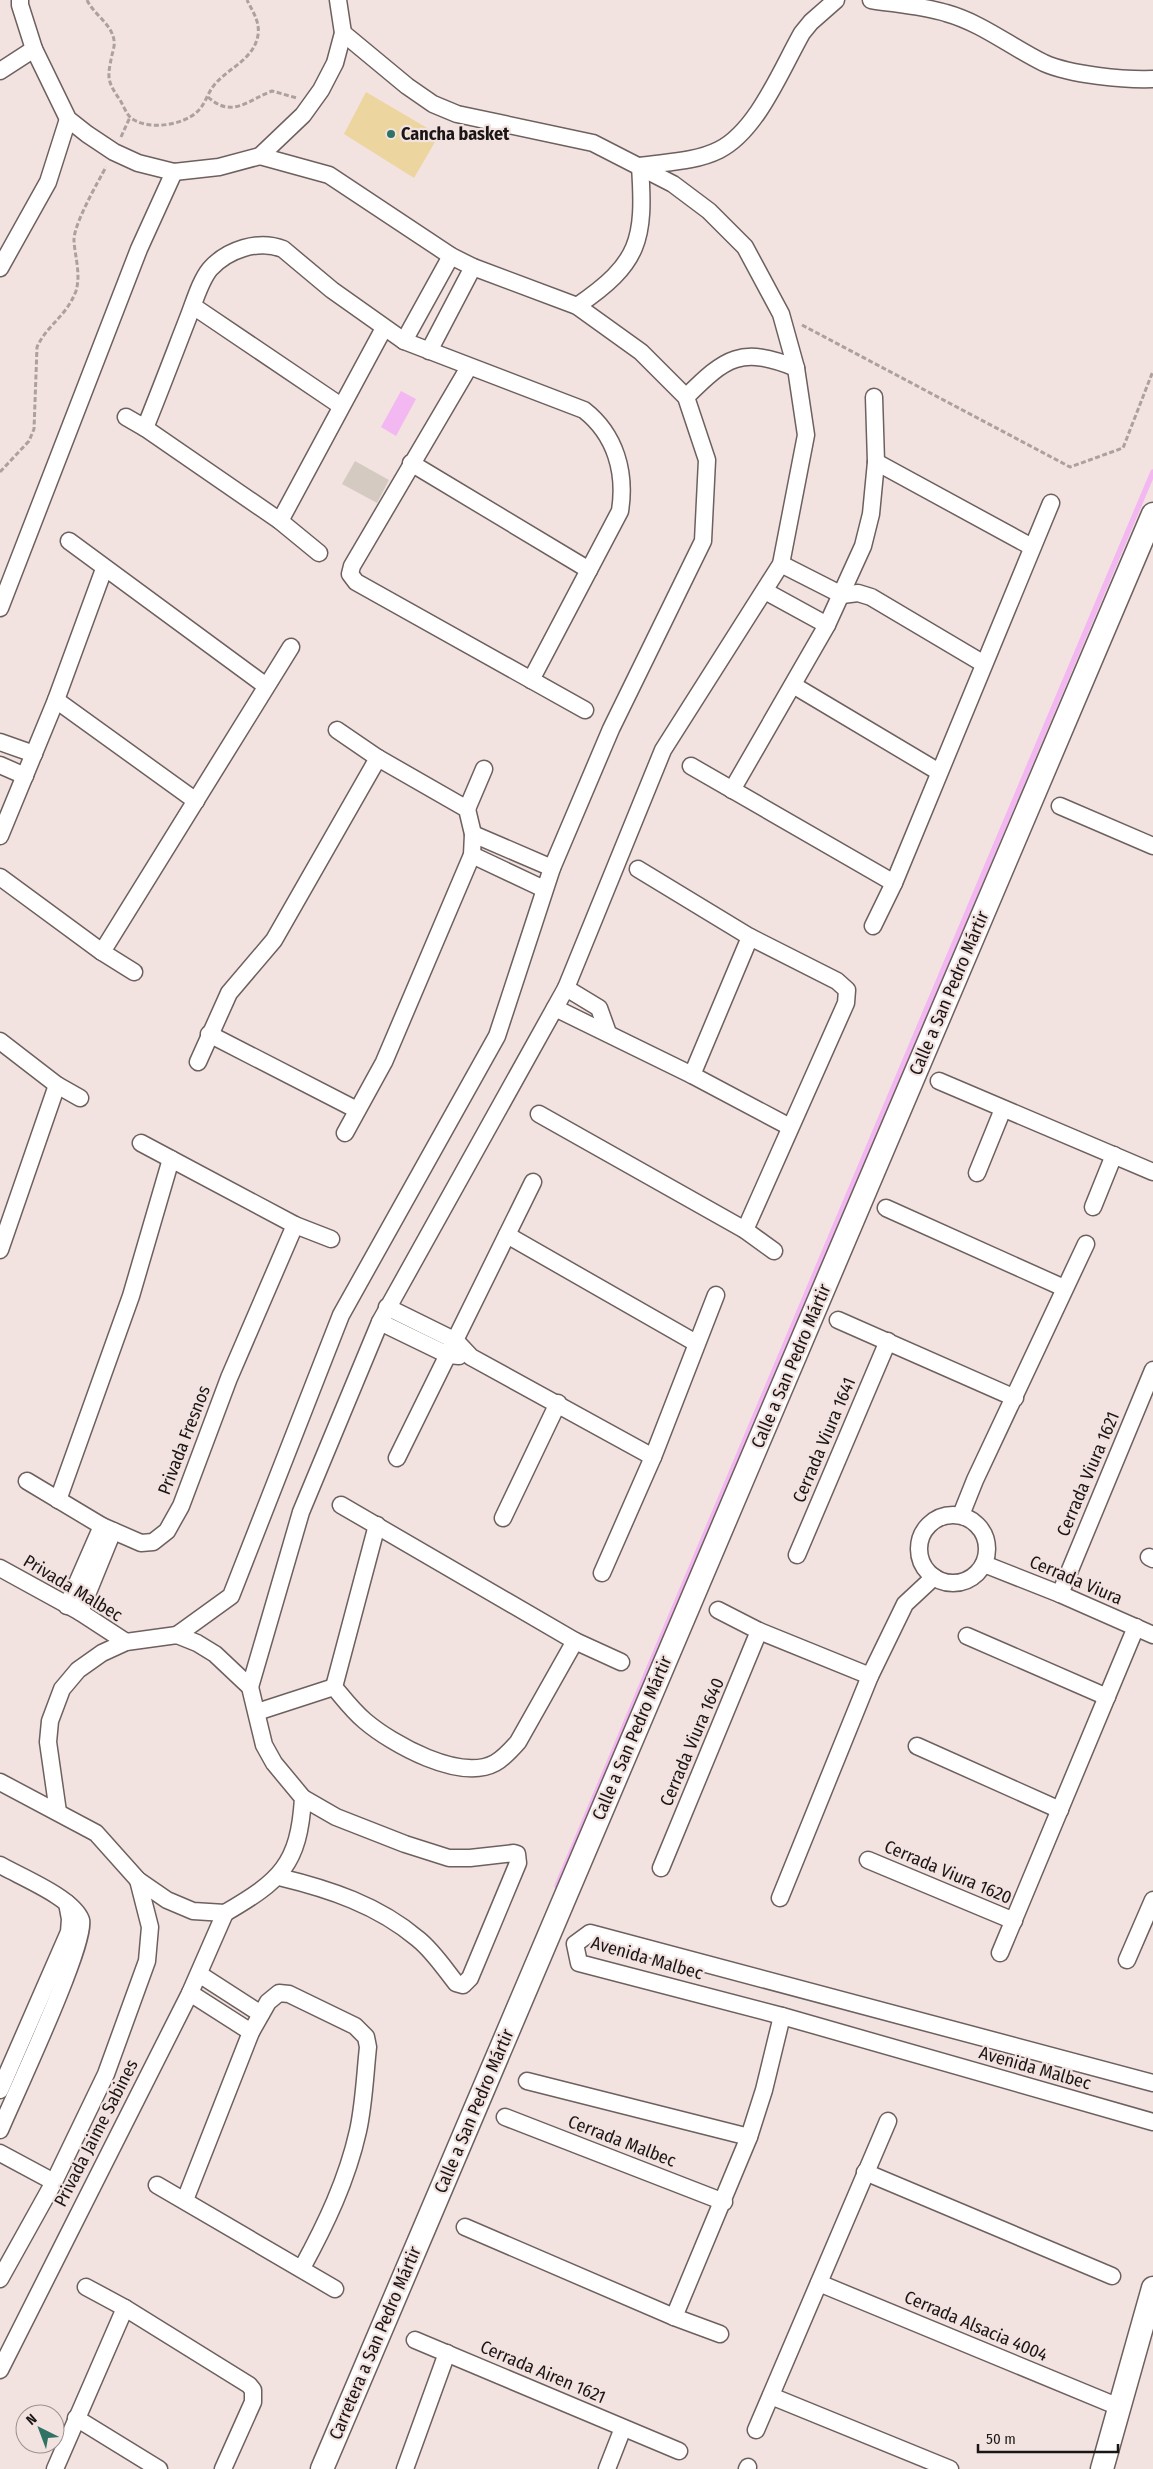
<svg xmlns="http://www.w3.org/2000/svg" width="1153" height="2469" viewBox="0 0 1153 2469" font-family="'Fira Sans Condensed',sans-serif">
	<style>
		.green { fill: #ecd59f }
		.water { fill: #f3b7f1 }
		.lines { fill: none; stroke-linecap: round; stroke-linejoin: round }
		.stream { stroke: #f3b7f1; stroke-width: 5.5 }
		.building { fill: #d5cac1 }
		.street-casing { stroke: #6d605e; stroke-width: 19 }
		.secondary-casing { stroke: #6d605e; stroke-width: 25 }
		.path { stroke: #aca19f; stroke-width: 3; stroke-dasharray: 5 2.5; stroke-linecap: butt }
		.street { stroke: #fff; stroke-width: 16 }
		.secondary { stroke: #fff; stroke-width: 22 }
		.poi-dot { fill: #307365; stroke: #f2e3e1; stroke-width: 2 }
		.labels { text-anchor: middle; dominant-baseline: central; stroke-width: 4.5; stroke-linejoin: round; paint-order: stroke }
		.poi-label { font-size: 18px; font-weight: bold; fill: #1b1615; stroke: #f2e3e1; text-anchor: start }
		.street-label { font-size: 18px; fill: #1b1615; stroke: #f2e3e1 }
	</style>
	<rect width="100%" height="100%" fill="#f2e3e1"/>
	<path class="green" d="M366,92l73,43 -25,43 -70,-44z"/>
	<path class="water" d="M401,391l15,8 -20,37 -15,-9z"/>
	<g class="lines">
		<path class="stream" d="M557,1886l596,-1414"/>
	</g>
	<path class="building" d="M355,461l34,19 -12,23 -35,-19z"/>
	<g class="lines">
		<defs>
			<g id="street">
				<path d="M20,0v5l14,44 34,70 19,15 27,18 24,11 36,9 45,-5 41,-11 43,-41 18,-25 14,-27 8,-30 -5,-33"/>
				<path d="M871,0c25,4 52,6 75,13 36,10 65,34 98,50 27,12 80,17 109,16"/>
				<path d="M0,71l34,-22"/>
				<path d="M0,268l48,-86 20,-63"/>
				<path d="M193,306l148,100"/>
				<path d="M577,306c63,-43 68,-66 63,-140 25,-4 55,-4 79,-16 38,-19 62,-80 83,-117l9,-11 25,-22"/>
				<path d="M404,341l47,-85"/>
				<path d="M429,351l44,-84"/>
				<path d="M469,367l-117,199 -2,8 6,8 229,128"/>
				<path d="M686,397c40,-40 55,-51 110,-29"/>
				<path d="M126,417l19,11 135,93 39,32"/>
				<path d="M145,428c15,-37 29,-74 43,-110 6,-15 12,-37 22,-49 17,-19 48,-30 73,-20l49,41 72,51 180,69c32,25 42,63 36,101l-89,169"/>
				<path d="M876,462l156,85"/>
				<path d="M411,463l178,107"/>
				<path d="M280,521l104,-193"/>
				<path d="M69,541l197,145"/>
				<path d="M781,564l61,31 16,-2 13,4 113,67"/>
				<path d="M765,591l62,34"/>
				<path d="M0,608l139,-359 35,-77"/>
				<path d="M793,685l146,87"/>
				<path d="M56,700l140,101"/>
				<path d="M337,730l41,28 89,51 6,25 -1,21 -88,207 -39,71"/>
				<path d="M0,742l34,12"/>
				<path d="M0,765l25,11"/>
				<path d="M691,766l203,117"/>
				<path d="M732,790l95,-165 36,-79 8,-32 5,-52 -2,-65"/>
				<path d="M1060,806l93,40"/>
				<path d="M467,809l17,-40"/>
				<path d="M473,834l79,34"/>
				<path d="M0,836l56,-136 48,-131"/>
				<path d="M472,855l72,34"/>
				<path d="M638,869l112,68 87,44 10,9 -1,13 -101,227"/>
				<path d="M0,877l102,75 32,20"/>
				<path d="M873,926l21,-43 157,-380"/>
				<path d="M102,952l189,-305"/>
				<path d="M566,988l33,20 9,25"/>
				<path d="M555,1008l137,67 98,52"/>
				<path d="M209,1034l148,76"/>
				<path d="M0,1041l57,44 23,13"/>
				<path d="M198,1062l31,-69 45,-53 104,-182"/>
				<path d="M692,1075l58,-138"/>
				<path d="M939,1081l214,91"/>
				<path d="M539,1114l206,116 29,21"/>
				<path d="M141,1143l154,82 36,14"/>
				<path d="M977,1173l26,-64"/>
				<path d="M1093,1207l21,-52"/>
				<path d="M886,1208l178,80"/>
				<path d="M507,1235l189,108"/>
				<path d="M0,1250l57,-165"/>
				<path d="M387,1307l69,34 15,16 182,100"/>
				<path d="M838,1320l177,78"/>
				<path d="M380,1322l68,33 11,1"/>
				<path d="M397,1458l136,-276"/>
				<path d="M27,1481l75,45 39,17 12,-1 14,-11 14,-25 48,-128 66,-153"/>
				<path d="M58,1500l73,-204 40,-137"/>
				<path d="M341,1505l234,136 46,21"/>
				<circle cx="953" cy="1549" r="34"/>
				<path d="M961,1515l14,-35 111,-236"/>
				<path d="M503,1518l55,-115"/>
				<path d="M797,1555l91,-214"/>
				<path d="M1149,1557l4,2"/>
				<path d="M984,1564l76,30 93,41"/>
				<path d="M0,1568l80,44 46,30"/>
				<path d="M602,1573l51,-116 63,-162"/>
				<path d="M1060,1594l93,-224"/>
				<path d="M67,1606l35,-80"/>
				<path d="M718,1610l41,21 111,45"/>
				<path d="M80,1612l33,-81"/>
				<path d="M177,1635l54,-39 110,-281 156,-279 55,-168 59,-139 92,-188 4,-81 -21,-63 -45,-45 -64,-46 -104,-39 -22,-11 -122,-81 -69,-19"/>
				<path d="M967,1636l140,61"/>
				<path d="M250,1687l51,-175 79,-190 186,-334 97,-238 118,-186 25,-129 -10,-67 -15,-54 -36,-67 -36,-36 -36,-27 -80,-41 -136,-29 -24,-10 -26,-18 -64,-53"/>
				<path d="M334,1687c10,12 19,24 31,34 27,23 95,61 130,42 9,-5 16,-13 23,-21l57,-101"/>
				<path d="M334,1687l43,-162"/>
				<path d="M257,1712l77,-25"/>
				<path d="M917,1746l143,64"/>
				<path d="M0,1782l96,51 42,47 29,20 26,11 32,2"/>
				<path d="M58,1812l-10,-70 2,-21 12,-32 16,-19 24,-17 24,-11 51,-7 20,8 18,11 35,33 14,58 10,18 29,35c-4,67 -23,83 -78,115"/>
				<path d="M868,1860l146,61"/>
				<path d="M0,1865c21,12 73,33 81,55 7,20 -69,181 -81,210"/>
				<path d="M661,1868l98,-237"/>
				<path d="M279,1877c50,12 99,28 139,62 15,12 26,29 38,44l7,2 7,-7 48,-115 -1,-9 -3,-1 -44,5h-21l-44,-14 -69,-27 -33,-19"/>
				<path d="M780,1898l90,-222 35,-72 29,-27"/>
				<path d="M1000,1953l136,-326"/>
				<path d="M1127,1960l26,-60"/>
				<path d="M199,1974l62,40"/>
				<path d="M190,1993l61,39"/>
				<path d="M527,2081l222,56"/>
				<path d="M1153,2083l-563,-150 -15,11 4,19 203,53 371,106"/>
				<path d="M0,2090l69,-158 1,-13 -3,-16"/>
				<path d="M505,2117l219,85"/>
				<path d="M0,2153l54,29"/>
				<path d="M865,2172l247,104"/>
				<path d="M157,2185l178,104"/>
				<path d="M185,2200l66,-168 17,-30 11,-9 10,1 66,32 11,11 2,10c-3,28 -4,57 -10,84 -11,49 -32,93 -56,137"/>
				<path d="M465,2227l209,90 46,17"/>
				<path d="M0,2279l54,-97 52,-108 41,-113 3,-34 -12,-47"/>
				<path d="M819,2283l300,124"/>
				<path d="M86,2287l39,21 124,77 4,5v12l-30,67"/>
				<path d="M674,2317l75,-180 15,-47 18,-74"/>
				<path d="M415,2340l264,111"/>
				<path d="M0,2370l190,-377 35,-80"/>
				<path d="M771,2396l179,73"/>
				<path d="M76,2418l83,51"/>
				<path d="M756,2430l132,-309"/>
				<path d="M55,2469l70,-161"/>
				<path d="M405,2469l42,-116"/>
				<path d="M607,2469l16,-41"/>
				<path d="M747,2469l1,-2"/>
			</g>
			<g id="secondary">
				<path d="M322,2469l831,-1955"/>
				<path d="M1102,2469l51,-181"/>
			</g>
		</defs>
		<use href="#street" class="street-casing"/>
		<use href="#secondary" class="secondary-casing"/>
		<g class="path">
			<path d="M87,0c7,15 24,23 27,40 1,5 -1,11 -2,15 -5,23 -5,26 8,45 3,5 6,13 10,17 16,14 53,9 68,-6 8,-8 10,-20 18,-28 14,-16 38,-24 42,-48 2,-13 -5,-23 -11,-35"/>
			<path d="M208,97c24,22 40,3 64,-6l25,7"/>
			<path d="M121,137l9,-20"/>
			<path d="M802,325l268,142 53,-19 30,-77"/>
			<path d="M0,472l29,-31 5,-12 3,-82c10,-22 29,-30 39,-56 5,-17 -1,-34 -2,-50 -1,-16 24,-59 32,-74"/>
		</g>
		<use href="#street" class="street"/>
		<use href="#secondary" class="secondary"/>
	</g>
	<circle class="poi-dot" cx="391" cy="134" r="5"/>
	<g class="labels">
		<g class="poi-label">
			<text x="401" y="134">Cancha basket</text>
		</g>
		<g class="street-label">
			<text transform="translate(949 993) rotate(-67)">Calle a San Pedro Mártir</text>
			<text transform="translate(791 1366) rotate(-67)">Calle a San Pedro Mártir</text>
			<text transform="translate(184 1440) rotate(-69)">Privada Fresnos</text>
			<text transform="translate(824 1440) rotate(-67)">Cerrada Viura 1641</text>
			<text transform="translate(1088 1474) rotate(-67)">Cerrada Viura 1621</text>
			<text transform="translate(1076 1580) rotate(23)">Cerrada Viura</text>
			<text transform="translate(73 1588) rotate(31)">Privada Malbec</text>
			<text transform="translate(632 1738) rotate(-67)">Calle a San Pedro Mártir</text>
			<text transform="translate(692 1742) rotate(-67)">Cerrada Viura 1640</text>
			<text transform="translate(948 1872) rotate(23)">Cerrada Viura 1620</text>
			<text transform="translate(647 1958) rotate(16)">Avenida Malbec</text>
			<text transform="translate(1035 2068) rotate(16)">Avenida Malbec</text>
			<text transform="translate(474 2111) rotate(-67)">Calle a San Pedro Mártir</text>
			<text transform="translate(96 2133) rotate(-63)">Privada Jaime Sabines</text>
			<text transform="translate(622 2141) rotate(21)">Cerrada Malbec</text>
			<text transform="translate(976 2326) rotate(23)">Cerrada Alsacia 4004</text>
			<text transform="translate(375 2343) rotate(-67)">Carretera a San Pedro Mártir</text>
			<text transform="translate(543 2372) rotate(23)">Cerrada Airen 1621</text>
		</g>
	</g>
	<g transform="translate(40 2429) rotate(318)"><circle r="24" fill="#f2e3e1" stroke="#9c918f"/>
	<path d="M0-4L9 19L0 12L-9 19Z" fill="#307365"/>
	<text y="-8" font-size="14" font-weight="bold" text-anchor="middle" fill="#1b1615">N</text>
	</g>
	<path d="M978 2444v8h140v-8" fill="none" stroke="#1b1615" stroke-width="2.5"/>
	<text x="986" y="2444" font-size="15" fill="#1b1615" stroke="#f2e3e1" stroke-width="4" paint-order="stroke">50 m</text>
</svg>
